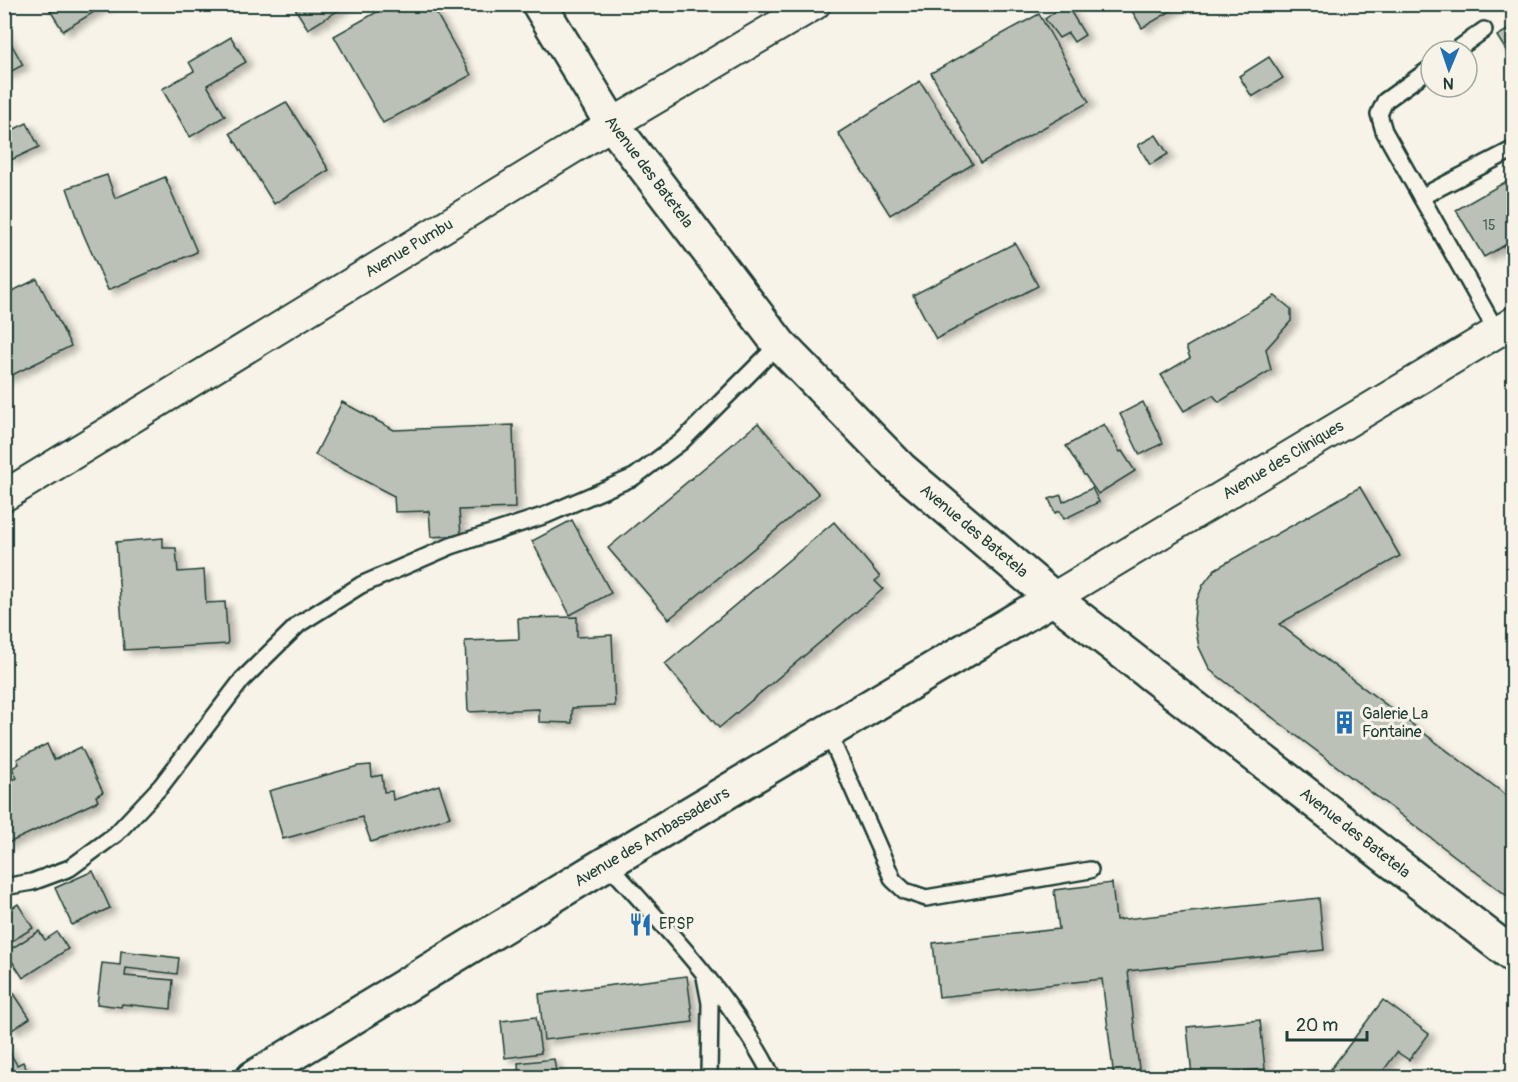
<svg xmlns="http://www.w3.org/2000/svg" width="1518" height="1082" viewBox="0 0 1518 1082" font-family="Pangolin,sans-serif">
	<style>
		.building { fill: #bbc1b6; stroke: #1f3d34; stroke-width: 1.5; filter: url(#shadow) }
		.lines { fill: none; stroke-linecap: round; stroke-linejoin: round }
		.lane-casing { stroke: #1f3d34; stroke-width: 20 }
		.street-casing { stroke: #1f3d34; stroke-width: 34 }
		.secondary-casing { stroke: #1f3d34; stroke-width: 38 }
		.lane { stroke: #f7f3e8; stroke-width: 15 }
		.street { stroke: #f7f3e8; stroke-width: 30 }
		.secondary { stroke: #f7f3e8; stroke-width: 33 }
		.labels { text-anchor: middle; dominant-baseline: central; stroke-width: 6; stroke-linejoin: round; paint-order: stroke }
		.number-label { font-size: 14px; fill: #465e54 }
		.street-label { font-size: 16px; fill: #1f3d34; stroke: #f7f3e8 }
		.poi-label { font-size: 16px; fill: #1f3d34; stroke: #f7f3e8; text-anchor: start }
	</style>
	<defs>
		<filter id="shadow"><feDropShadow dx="6" dy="4" stdDeviation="3" flood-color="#0004"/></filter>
	</defs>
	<rect width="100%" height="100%" fill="#f7f3e8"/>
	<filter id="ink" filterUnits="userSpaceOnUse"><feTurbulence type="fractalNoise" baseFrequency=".0167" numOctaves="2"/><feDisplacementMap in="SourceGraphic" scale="12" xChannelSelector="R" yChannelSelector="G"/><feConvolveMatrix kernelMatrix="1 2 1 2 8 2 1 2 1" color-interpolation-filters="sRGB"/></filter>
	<g filter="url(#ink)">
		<g class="building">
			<path d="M46,4h61l-44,27z"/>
			<path d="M292,4h57l-41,25z"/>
			<path d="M391,4h40l40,71 -88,48 -49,-87z"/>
			<path d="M1066,4l19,31 -11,7 -6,-9 -9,5 -14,-19z"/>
			<path d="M1128,4h55l-41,24z"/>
			<path d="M1039,14l50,88 -108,61 -50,-90z"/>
			<path d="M1514,26v37l-17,-27z"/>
			<path d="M4,31l19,34 -19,10z"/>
			<path d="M231,37l15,25 -39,23 18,31 -35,21 -28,-48 32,-18 -5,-9z"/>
			<path d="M1269,57l14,21 -31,19 -13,-21z"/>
			<path d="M920,81l53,83 -83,51 -52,-82z"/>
			<path d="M286,102l43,68 -55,34 -44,-71z"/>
			<path d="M27,123l12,24 -28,13 -7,-13v-13z"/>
			<path d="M1156,135l12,19 -18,11 -12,-20z"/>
			<path d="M107,175l8,23 50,-21 32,75 -89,38 -25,-57 -16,-45z"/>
			<path d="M1514,177v63l-30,17 -28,-47z"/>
			<path d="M1015,243l23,43 -102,53 -23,-44z"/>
			<path d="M37,279l34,67 -67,33v-84z"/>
			<path d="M1275,296l16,13v12l-25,28 5,21 -52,32 -6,-7 -29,16 -23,-36 29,-17 -4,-11z"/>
			<path d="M342,402l52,28 119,-5 2,83 -56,2 2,25 -30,2 -2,-26 -34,1 -1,-16 -79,-41z"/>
			<path d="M1143,402l20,41 -23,12 -20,-41z"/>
			<path d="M758,423l61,71 -150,125 -61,-71z"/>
			<path d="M1104,424l16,28 2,-1 13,20 -37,23 -13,-19h-1l-18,-29z"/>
			<path d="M1360,487l40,69 -121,68 235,177v100l-304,-231 -11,-23 -5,-27 2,-18 7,-17 12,-16z"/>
			<path d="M1092,488l7,14 -35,17 -4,-8 -5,2 -6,-14 12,-4 2,7z"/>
			<path d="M572,520l39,73 -41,22 -38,-74z"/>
			<path d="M834,522l46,55 -5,4 8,8 -164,139 -54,-64z"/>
			<path d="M163,538v10h13l2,24 26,-2 2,33 19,-1 3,42 -104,6 -8,-108z"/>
			<path d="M577,617v20l35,-2 3,71 -43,2v15l-33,-1v-13l-71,3 -3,-71 54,-2 -1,-21z"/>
			<path d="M47,744l7,16 27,-13 22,45 -7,4 2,5 -94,44v-69l5,-2 3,6 5,-2 -5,-10 7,-4 -2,-5z"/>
			<path d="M371,765l1,12 10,-2 2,17 8,-1 1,9 46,-15 11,32 -79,25 -9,-25 -79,22 -14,-48 89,-25z"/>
			<path d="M93,871l17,37 -38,17 -17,-37z"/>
			<path d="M1112,883l4,37 203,-22 5,52 -196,21 12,107h-26l-12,-99 -163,18 -6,-54 126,-14 -5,-39z"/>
			<path d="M18,904l15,24 -24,15 -5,-7v-23z"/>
			<path d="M39,931l6,9 12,-8 11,17 -45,29 -17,-26z"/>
			<path d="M121,951l58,7 -2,16 -51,-6 -1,8 48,4 -2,29 -49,-5 -1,3 -24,-3 5,-41 18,2z"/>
			<path d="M687,976l6,46 -149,18 -5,-46z"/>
			<path d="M11,989l19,29 -18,12 -8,-11v-25z"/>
			<path d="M1383,1000l46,34 -20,26 -12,-8 -19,26h-54z"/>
			<path d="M536,1017l5,36 -36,5 -4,-37z"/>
			<path d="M1260,1020l5,49 -73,7 -5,-49z"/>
			<path d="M4,1042l13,23 6,-3 8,16h-27z"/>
			<path d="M554,1059l3,19h-38l-1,-15z"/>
		</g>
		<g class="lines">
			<defs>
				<g id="lane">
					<path d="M1455,51l29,-21"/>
					<path d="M1431,68l-46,33 -6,13 5,17 113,201"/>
					<path d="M1421,197l93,-48"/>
					<path d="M828,732l65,148 12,11 21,7 164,-28"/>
					<path d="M607,863c61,68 124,132 166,215"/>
					<path d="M4,887l28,-5 38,-14 46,-34 45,-48 81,-106 57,-56 62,-39 90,-39 95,-31 88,-38 47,-35 98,-98"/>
					<path d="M705,977l5,26 -1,75"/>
				</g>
				<g id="street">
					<path d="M4,496l608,-372 203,-120"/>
					<path d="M1053,598l461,-276"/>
				</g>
				<g id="secondary">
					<path d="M539,4l73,120 167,220 122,125 152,129 461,358"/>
					<path d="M253,1078l354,-215 446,-265"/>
				</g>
			</defs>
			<use href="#lane" class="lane-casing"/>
			<use href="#street" class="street-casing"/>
			<use href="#secondary" class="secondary-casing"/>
			<use href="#lane" class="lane"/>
			<use href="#street" class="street"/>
			<use href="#secondary" class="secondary"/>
		</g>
	</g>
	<defs>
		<symbol id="building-bare" viewBox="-9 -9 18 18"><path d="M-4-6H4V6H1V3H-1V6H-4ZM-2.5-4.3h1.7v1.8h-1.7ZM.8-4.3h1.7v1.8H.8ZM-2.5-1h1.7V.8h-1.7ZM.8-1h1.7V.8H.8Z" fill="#1f6fb2" stroke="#f7f3e8" stroke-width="2.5" paint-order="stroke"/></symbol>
		<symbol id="restaurant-bare" viewBox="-9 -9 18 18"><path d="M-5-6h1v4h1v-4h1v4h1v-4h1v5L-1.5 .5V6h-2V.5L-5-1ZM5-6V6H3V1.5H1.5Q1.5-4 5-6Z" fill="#1f6fb2" stroke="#f7f3e8" stroke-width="2.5" paint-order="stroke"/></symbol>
	</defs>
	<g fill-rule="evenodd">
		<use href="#building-bare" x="1328" y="706" width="33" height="33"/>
		<use href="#restaurant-bare" x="624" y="908" width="33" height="33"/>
	</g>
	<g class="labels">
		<g class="number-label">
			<text x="1489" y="225">15</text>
		</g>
		<g class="street-label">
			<text transform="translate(649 172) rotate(53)">Avenue des Batetela</text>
			<text transform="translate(409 248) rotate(-31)">Avenue Pumbu</text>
			<text transform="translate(1283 460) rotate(-31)">Avenue des Cliniques</text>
			<text transform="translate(974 531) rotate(40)">Avenue des Batetela</text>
			<text transform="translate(1355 833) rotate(38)">Avenue des Batetela</text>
			<text transform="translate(652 837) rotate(-31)">Avenue des Ambassadeurs</text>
		</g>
		<g class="poi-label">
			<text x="1362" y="714">Galerie La<tspan x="1362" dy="18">Fontaine</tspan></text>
			<text x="659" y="924">EPSP</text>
		</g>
	</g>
	<rect width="1518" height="1082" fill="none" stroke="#f7f3e8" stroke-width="24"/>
	<rect x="12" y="12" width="1494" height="1058" fill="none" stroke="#1f3d34" stroke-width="2" filter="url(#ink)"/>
	<g transform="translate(1449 69) rotate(182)"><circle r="28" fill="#f7f3e8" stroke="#a1aaa0" stroke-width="1.5"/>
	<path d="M0-4.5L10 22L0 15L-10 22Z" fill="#1f6fb2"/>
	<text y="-9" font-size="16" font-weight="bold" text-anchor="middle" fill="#1f3d34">N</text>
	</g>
	<path d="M1287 1031v9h80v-9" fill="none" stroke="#1f3d34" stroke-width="3"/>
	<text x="1296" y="1031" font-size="18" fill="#1f3d34" stroke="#f7f3e8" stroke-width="4.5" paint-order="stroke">20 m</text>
</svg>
